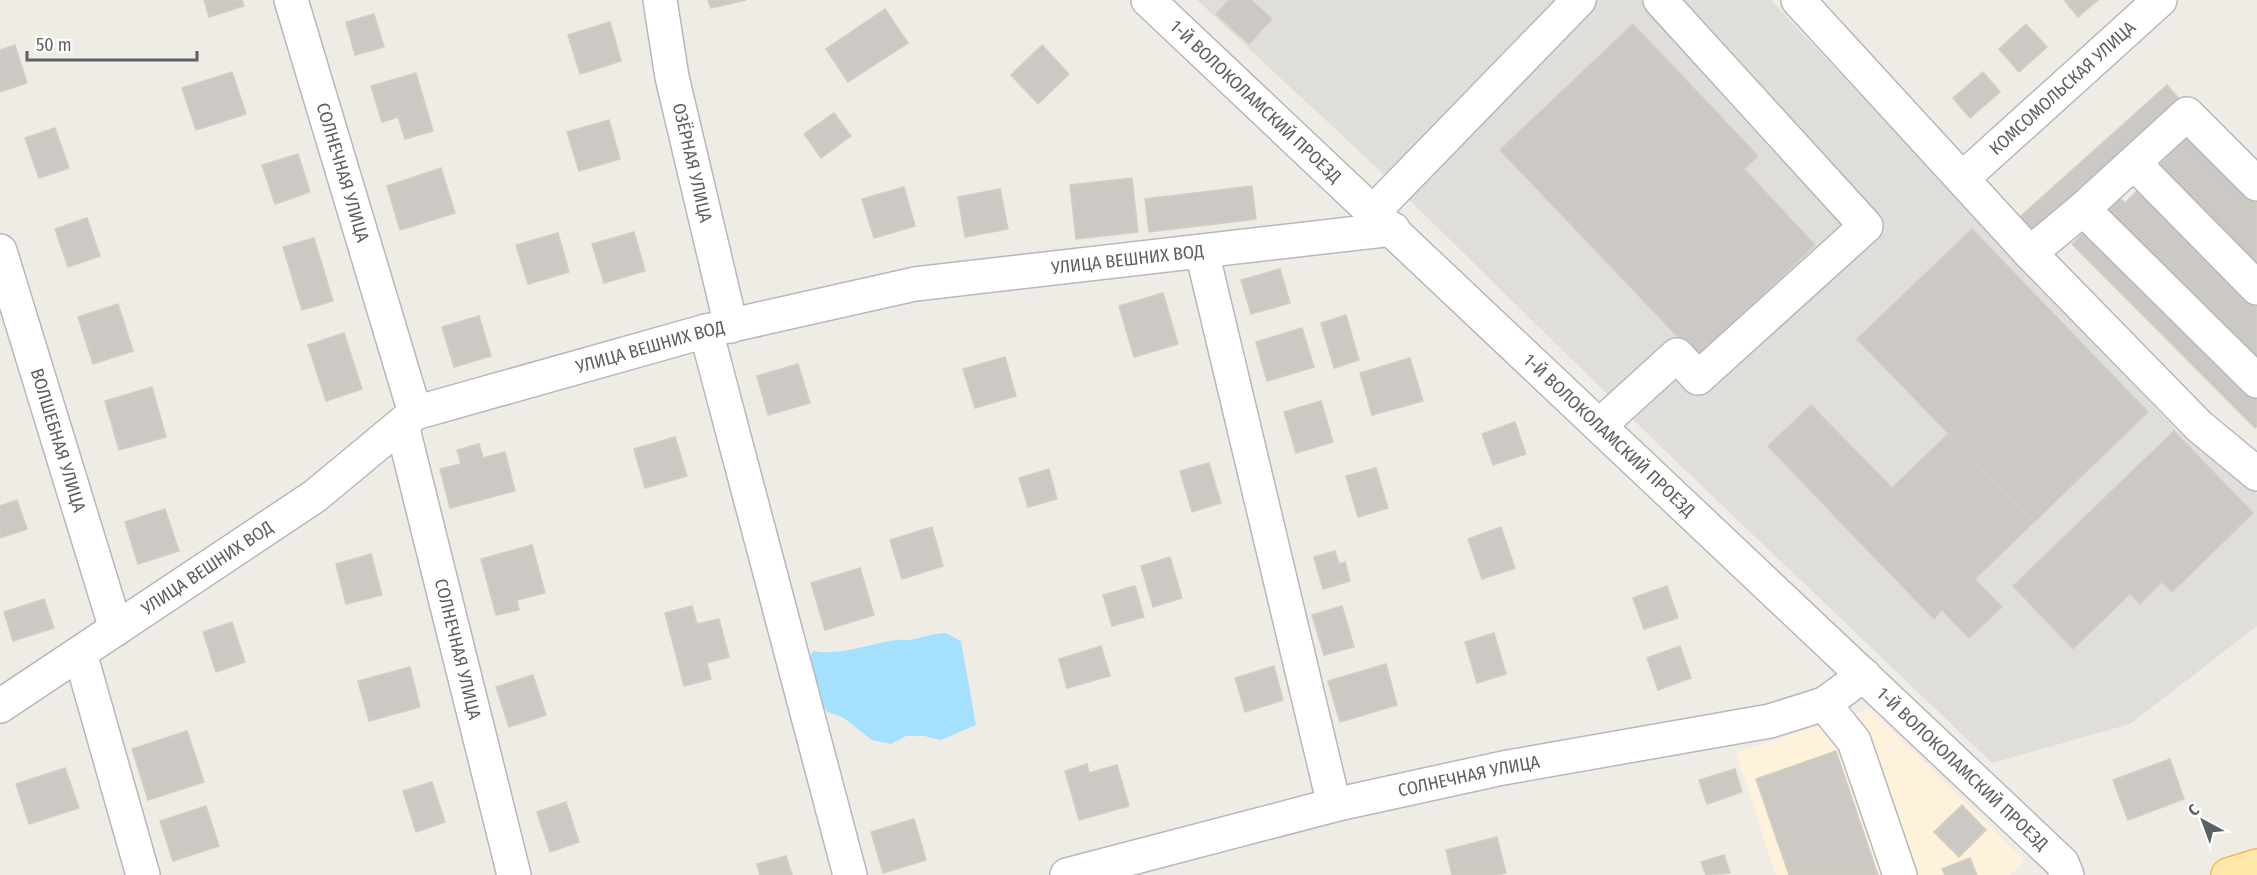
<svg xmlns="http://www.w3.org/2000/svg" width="2257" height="875" viewBox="0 0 2257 875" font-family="'Fira Sans Condensed',sans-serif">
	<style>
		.commercial { fill: #fef2db }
		.industrial { fill: #e0ded9 }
		.water { fill: #a5e1ff }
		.building { fill: #ccc9c4; stroke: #d4cdc3; stroke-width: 1.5 }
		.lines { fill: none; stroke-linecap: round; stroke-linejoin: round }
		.minor-casing { stroke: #b5b8bc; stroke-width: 36 }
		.major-casing { stroke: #f2b85b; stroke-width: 36 }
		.minor { stroke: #fff; stroke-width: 33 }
		.major { stroke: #ffe9aa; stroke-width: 33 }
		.labels { text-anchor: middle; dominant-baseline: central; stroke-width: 4.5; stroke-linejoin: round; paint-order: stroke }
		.street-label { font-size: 18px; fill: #5c6165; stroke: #fff }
	</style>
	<rect width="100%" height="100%" fill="#efece5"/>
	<path class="commercial" d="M1870,709l155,152 -15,14h-234l-40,-122z"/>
	<path class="industrial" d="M1197,0h574l406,431 80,63v132l-127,98 -138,39 -335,-320 -279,-274z"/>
	<path class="water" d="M946,633l15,8 15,84 -35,15 -17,-4h-18l-15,8 -19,-4 -28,-22 -16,-6 -12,-13 -10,-34 7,-14c29,5 54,-7 83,-11 6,-1 12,1 18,-1 12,-2 19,-6 32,-6z"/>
	<g class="building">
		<path d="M204,0h38l2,6 -35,11z"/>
		<path d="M708,0h38l-35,8z"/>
		<path d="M1229,0h22l21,19 -23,25 -33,-30z"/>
		<path d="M2064,0h34l-20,17z"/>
		<path d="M885,9l23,34 -60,39 -22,-33z"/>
		<path d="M374,14l10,33 -29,8 -9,-33z"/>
		<path d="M610,22l11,39 -41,13 -12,-39z"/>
		<path d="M1633,24l125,132 -14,13 71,76 -118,112 -197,-207z"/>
		<path d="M2026,24l21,23 -28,25 -20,-23z"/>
		<path d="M15,45l12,38 -27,9v-42z"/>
		<path d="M1042,45l27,29 -31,30 -27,-29z"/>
		<path d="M232,72l14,42 -50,16 -14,-42z"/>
		<path d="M1983,72l17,20 -30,26 -17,-20z"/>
		<path d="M416,73l17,58 -28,8 -7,-22 -16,5 -11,-36z"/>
		<path d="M2167,85l16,18 -155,137 -15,-17z"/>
		<path d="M834,113l17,23 -30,22 -17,-24z"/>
		<path d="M609,120l11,39 -41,12 -12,-39z"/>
		<path d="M55,128l14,40 -30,10 -14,-40z"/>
		<path d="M2190,135l67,66v65l-100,-99z"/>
		<path d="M298,154l12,38 -35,12 -13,-39z"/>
		<path d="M441,168l14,45 -55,17 -13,-44z"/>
		<path d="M1132,178l6,54 -62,7 -6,-54z"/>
		<path d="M1252,186l4,33 -107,13 -4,-33z"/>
		<path d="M904,187l11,39 -41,12 -12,-39z"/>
		<path d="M2141,187l116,114v65l-156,-154 16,-17 8,8z"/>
		<path d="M1000,189l8,40 -43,8 -7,-40z"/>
		<path d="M87,218l13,38 -32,11 -13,-38z"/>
		<path d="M2089,228l168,169v29l-2,2 -183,-184z"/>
		<path d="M1972,229l176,183 -114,110 -177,-183z"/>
		<path d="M634,232l11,39 -41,12 -12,-39z"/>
		<path d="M558,233l11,39 -41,12 -12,-39z"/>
		<path d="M314,238l19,63 -31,9 -19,-63z"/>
		<path d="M1280,269l10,34 -39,11 -10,-34z"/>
		<path d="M1163,293l15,51 -44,13 -15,-51z"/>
		<path d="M118,304l15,47 -40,13 -15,-47z"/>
		<path d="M1346,315l13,45 -25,8 -13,-45z"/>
		<path d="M479,316l12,40 -37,11 -12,-40z"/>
		<path d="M1302,328l12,39 -47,14 -11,-39z"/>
		<path d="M344,333l18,56 -36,12 -18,-56z"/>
		<path d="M1005,357l11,39 -41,12 -12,-39z"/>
		<path d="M1410,358l13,43 -51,14 -12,-42z"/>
		<path d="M798,364l12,39 -42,12 -11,-39z"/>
		<path d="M152,387l14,50 -47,13 -14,-49z"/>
		<path d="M1321,401l12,41 -37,11 -12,-41z"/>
		<path d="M1811,405l81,83 -44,42 -80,-84z"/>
		<path d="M1515,422l11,32 -33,11 -11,-31z"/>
		<path d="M2174,431l79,82 -81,79 -10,-10 -22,22 -10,-10 -57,55 -60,-63z"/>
		<path d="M1948,434l86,88 -59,57 27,28 -33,31 -27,-28 -8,9 -86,-89z"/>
		<path d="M675,437l12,39 -42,12 -11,-39z"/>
		<path d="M479,444l4,14 22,-6 10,39 -65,17 -10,-39 21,-5 -4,-14z"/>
		<path d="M1209,463l12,40 -29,9 -12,-41z"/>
		<path d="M1376,468l12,40 -30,9 -12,-41z"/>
		<path d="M1049,469l8,30 -29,8 -9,-29z"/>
		<path d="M17,500l10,29 -27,9v-32z"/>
		<path d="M165,509l14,42 -41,13 -13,-42z"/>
		<path d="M932,527l11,39 -41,13 -12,-39z"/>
		<path d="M1501,527l14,41 -33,11 -14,-40z"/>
		<path d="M532,545l13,48 -28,7 2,10 -23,5 -15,-56z"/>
		<path d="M1335,551l4,13 6,-2 5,19 -27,8 -9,-32z"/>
		<path d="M371,554l11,41 -36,9 -10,-40z"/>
		<path d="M1170,557l12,41 -29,9 -12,-41z"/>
		<path d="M860,568l14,47 -49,15 -14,-47z"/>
		<path d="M1135,586l9,31 -32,9 -9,-31z"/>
		<path d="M1667,586l11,32 -34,11 -11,-31z"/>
		<path d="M44,599l10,29 -41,13 -9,-29z"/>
		<path d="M692,606l5,18 22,-5 10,38 -22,6 4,16 -27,7 -19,-73z"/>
		<path d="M1342,606l12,41 -30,8 -12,-40z"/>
		<path d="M232,622l13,40 -29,10 -13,-40z"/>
		<path d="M1494,633l12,41 -29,9 -12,-41z"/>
		<path d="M1101,646l9,30 -43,12 -8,-29z"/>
		<path d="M1680,646l11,32 -33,12 -11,-32z"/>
		<path d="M1386,664l11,41 -57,17 -12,-41z"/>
		<path d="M1274,666l9,34 -38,12 -10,-34z"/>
		<path d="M410,667l10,40 -51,14 -11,-40z"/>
		<path d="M533,675l13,40 -37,12 -13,-40z"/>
		<path d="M187,731l17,51 -56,18 -16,-51z"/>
		<path d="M1836,751l42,124h-89l-33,-96z"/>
		<path d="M2170,759l14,40 -56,21 -15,-40z"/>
		<path d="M1087,764l2,9 28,-8 12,41 -50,14 -14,-49z"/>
		<path d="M65,768l14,40 -50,16 -13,-40z"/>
		<path d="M1735,769l7,23 -35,12 -8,-24z"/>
		<path d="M432,782l13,40 -29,10 -13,-41z"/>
		<path d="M566,802l13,40 -29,10 -13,-40z"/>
		<path d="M1962,805l24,25 -27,27 -25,-25z"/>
		<path d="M206,806l13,40 -46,15 -13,-40z"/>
		<path d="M914,819l12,41 -43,13 -12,-41z"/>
		<path d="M1497,837l9,36 -9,2h-45l-6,-25z"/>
		<path d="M1724,855l6,18 -24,2 -5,-13z"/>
		<path d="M786,856l6,19h-32l-3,-11z"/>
		<path d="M1970,858l7,17h-32l-3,-6z"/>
	</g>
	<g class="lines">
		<defs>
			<g id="minor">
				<path id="s1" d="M291,0l124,413"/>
				<path id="s2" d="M660,0l12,77 59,249"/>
				<path id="s3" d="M1148,0l914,863 5,12"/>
				<path d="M1798,0l232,253 169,173 58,48"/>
				<path d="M2134,163l123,125"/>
				<path id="s4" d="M1963,178l197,-178"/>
				<path d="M2083,209l174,172"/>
				<path d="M1374,211l205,-211"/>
				<path id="s5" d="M0,251l116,378"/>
				<path d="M1202,252l132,553"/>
				<path d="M2030,253l53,-44 104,-95 70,70"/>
				<path d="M706,331l144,544"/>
				<path id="s6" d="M402,425l112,450"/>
				<path d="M1600,425l77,-70 21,23 168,-152 -206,-226"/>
				<path d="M80,653l63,222"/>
				<path d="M1824,704l30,37 46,134"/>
				<path id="s7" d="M0,706l315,-210 100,-83 291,-82 209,-47 478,-55"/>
				<path id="s8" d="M1067,875l267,-70 169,-37 267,-47 54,-17 40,-29"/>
			</g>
			<path id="major" d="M2228,875l29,-9"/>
		</defs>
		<use href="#minor" class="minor-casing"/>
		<use href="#major" class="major-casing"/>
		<use href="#minor" class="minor"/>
		<use href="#major" class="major"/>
	</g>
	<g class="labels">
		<g class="street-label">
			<text stroke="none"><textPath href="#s4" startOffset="134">КОМСОМОЛЬСКАЯ УЛИЦА</textPath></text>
			<text stroke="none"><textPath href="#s3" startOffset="148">1-Й ВОЛОКОЛАМСКИЙ ПРОЕЗД</textPath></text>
			<text stroke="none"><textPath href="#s2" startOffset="166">ОЗЁРНАЯ УЛИЦА</textPath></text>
			<text stroke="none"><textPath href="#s1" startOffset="180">СОЛНЕЧНАЯ УЛИЦА</textPath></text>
			<text stroke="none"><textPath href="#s7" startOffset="1239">УЛИЦА ВЕШНИХ ВОД</textPath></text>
			<text stroke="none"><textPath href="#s7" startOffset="753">УЛИЦА ВЕШНИХ ВОД</textPath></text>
			<text stroke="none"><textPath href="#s3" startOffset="634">1-Й ВОЛОКОЛАМСКИЙ ПРОЕЗД</textPath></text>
			<text stroke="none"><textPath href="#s5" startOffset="198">ВОЛШЕБНАЯ УЛИЦА</textPath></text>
			<text stroke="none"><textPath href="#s7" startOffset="249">УЛИЦА ВЕШНИХ ВОД</textPath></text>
			<text stroke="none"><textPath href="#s6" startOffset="231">СОЛНЕЧНАЯ УЛИЦА</textPath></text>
			<text stroke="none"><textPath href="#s3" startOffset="1120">1-Й ВОЛОКОЛАМСКИЙ ПРОЕЗД</textPath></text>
			<text stroke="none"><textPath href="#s8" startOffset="414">СОЛНЕЧНАЯ УЛИЦА</textPath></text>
		</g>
	</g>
	<g transform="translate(2203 821) rotate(319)" stroke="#ffffff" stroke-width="4.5" paint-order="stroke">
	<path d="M0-4.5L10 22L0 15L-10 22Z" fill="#5c6165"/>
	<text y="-9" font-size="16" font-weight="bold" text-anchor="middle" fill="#5c6165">С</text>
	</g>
	<path d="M27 51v9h170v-9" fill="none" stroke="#5c6165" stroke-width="3"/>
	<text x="36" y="51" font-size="18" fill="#5c6165" stroke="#ffffff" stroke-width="4.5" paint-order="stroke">50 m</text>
</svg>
